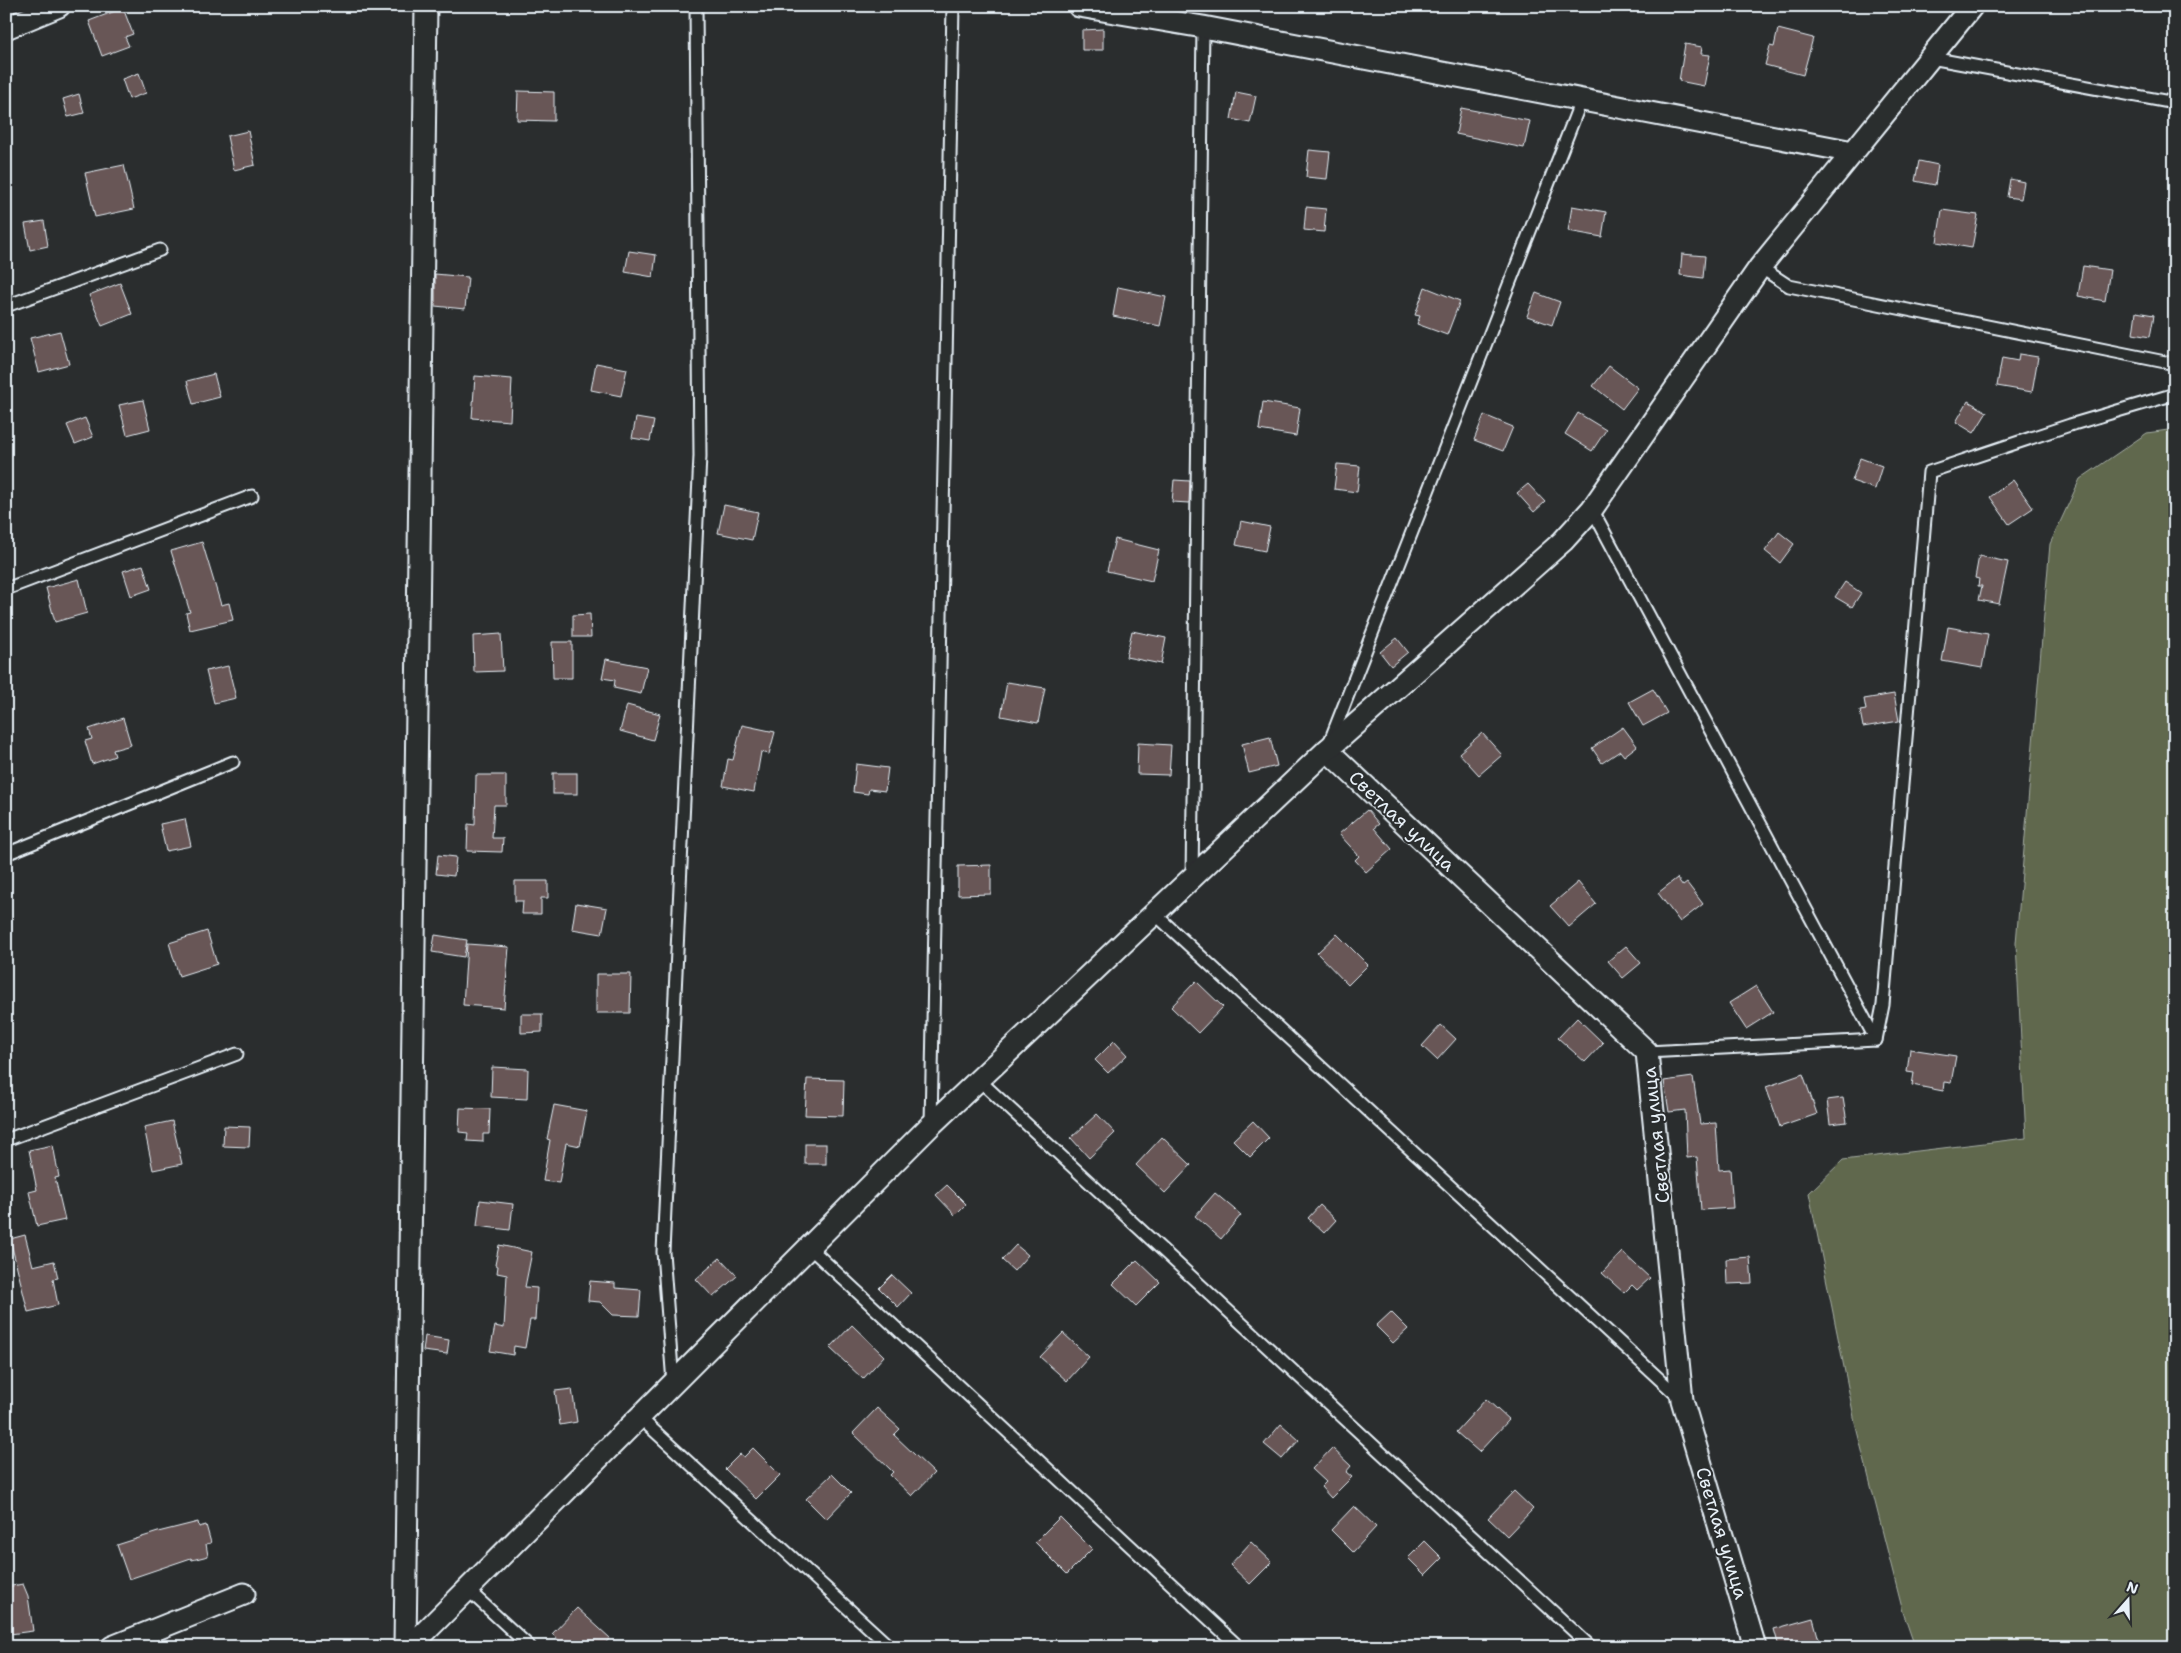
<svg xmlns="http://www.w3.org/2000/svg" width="2181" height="1653" viewBox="0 0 2181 1653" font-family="'Shantell Sans',sans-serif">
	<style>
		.green { fill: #60674e; stroke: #a4aca3 }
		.building { fill: #685656; stroke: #e8f1f8 }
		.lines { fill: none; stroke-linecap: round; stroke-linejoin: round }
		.service-casing { stroke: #e8f1f8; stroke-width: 15 }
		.minor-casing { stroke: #e8f1f8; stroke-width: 25 }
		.service { stroke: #2a2d2e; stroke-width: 11 }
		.minor { stroke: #2a2d2e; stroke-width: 21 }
		.labels { text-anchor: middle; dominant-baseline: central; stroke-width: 4; stroke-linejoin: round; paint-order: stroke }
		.street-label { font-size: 19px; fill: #e8f1f8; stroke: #2a2d2e }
	</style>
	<rect width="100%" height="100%" fill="#2a2d2e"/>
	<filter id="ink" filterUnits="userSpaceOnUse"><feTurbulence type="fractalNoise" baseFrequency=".02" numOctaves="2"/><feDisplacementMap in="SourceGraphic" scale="10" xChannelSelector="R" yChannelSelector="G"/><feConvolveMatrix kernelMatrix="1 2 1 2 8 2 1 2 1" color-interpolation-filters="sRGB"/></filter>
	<g filter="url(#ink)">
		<path class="green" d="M2175,429v1218h-260l-12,-35 -47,-185 -47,-234 34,-33 183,-22 -10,-195 34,-399 30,-65 67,-46z"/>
		<g class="building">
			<path d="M123,8l10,26 -8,3 4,9 -27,10 -13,-35z"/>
			<path d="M1103,29v21h-21v-20z"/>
			<path d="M1778,29l35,9 -10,37 -38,-10 5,-19 4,1z"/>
			<path d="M1685,44l17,3 -1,7 9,1 -6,31 -25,-5z"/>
			<path d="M139,73l7,20 -17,6 -7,-20z"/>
			<path d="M518,91l36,1v29l-37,-1z"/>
			<path d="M1236,92l20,4 -6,27 -19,-4z"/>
			<path d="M79,94l5,19 -16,4 -5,-18z"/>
			<path d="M1461,108l69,13 -6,27 -68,-14z"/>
			<path d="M248,131l7,34 -21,5 -7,-34z"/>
			<path d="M1309,150l21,2 -3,27 -21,-2z"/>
			<path d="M1919,161l19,4 -3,20 -20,-4z"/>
			<path d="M124,165l10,44 -39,8 -10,-44z"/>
			<path d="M2010,179l14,3 -3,17 -14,-2z"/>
			<path d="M1572,206l34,6 -4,25 -34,-6z"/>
			<path d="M1306,207l20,2 -2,23 -20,-2z"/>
			<path d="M1942,210l36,5 -6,33 -35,-6z"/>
			<path d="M44,221l4,25 -18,4 -5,-26z"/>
			<path d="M629,251l27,4 -3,22 -28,-5z"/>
			<path d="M1682,254l23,2 -2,22 -23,-3z"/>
			<path d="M2083,266l27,4 -5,31 -27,-5z"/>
			<path d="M435,274l33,3 -3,32 -30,-3z"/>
			<path d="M120,283l12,31 -30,12 -13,-31z"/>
			<path d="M1118,287l48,10 -6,29 -47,-10z"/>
			<path d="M1425,287l35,14 -13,34 -30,-11 3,-8 -5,-1z"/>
			<path d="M1536,293l24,9 -8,23 -25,-9z"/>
			<path d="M2136,312l18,3 -4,22 -17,-3z"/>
			<path d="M60,331l9,33 -30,8 -9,-34z"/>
			<path d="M2019,354l19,3 -6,35 -35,-6 5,-28 16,3z"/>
			<path d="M596,363l31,6 -6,27 -30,-6z"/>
			<path d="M1609,366l29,22 -16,21 -29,-23z"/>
			<path d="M214,374l6,23 -27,7 -6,-23z"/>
			<path d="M475,376l37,3 -2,42 -38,-3z"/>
			<path d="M143,400l7,29 -23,6 -8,-30z"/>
			<path d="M1968,401l19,11 -13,21 -18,-11z"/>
			<path d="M1263,402l37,6 -4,28 -37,-6z"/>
			<path d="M1578,413l28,17 -14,21 -27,-17z"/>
			<path d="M1484,415l29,12 -10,24 -29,-11z"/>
			<path d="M85,418l8,19 -18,7 -8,-19z"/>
			<path d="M636,418l18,3 -4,20 -18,-3z"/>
			<path d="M1860,458l22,8 -7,23 -23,-8z"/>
			<path d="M1337,464l23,2 -3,26 -23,-3z"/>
			<path d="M1174,480l16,1 -1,22 -17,-1z"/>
			<path d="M2013,480l20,28 -24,16 -19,-27z"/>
			<path d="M1528,484l17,18 -11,10 -17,-19z"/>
			<path d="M724,505l34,7 -6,28 -34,-7z"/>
			<path d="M1241,521l29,6 -5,24 -29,-6z"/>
			<path d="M1779,532l15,12 -14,19 -15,-12z"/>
			<path d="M1115,539l44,11 -7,31 -45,-10z"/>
			<path d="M202,542l19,63 8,-2 4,17 -43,10 -4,-17 4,-1 -19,-61z"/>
			<path d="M1979,556l29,6 -9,42 -20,-4 3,-14h-4l1,-7 -4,-1z"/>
			<path d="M143,565l8,24 -20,7 -8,-25z"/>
			<path d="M79,579l8,34 -32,9 -9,-34z"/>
			<path d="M1845,582l16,11 -9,14 -17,-10z"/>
			<path d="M590,614l1,23h-18v-22z"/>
			<path d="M1948,627l40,7 -6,34 -40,-7z"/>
			<path d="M1132,631l34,7 -5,26 -35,-7z"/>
			<path d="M501,634l2,37 -29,1 -1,-36z"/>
			<path d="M1397,638l11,14 -17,14 -11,-14z"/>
			<path d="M552,642h20v36h-19z"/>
			<path d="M606,659l41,8 -6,27 -27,-6 1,-8 -13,-2z"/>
			<path d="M228,666l8,32 -22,5 -8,-32z"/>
			<path d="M1007,682l38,6 -7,35 -37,-7z"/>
			<path d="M1653,689l14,24 -24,13 -14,-24z"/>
			<path d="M1894,694l5,27 -36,6 -3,-16 6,-1 -2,-11z"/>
			<path d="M627,705l33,9 -7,26 -33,-9z"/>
			<path d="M123,718l8,27 -18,5 2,6 -23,8 -7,-23 7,-2 -3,-10z"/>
			<path d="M742,725l33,7 -6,22 -8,-2 -7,40 -31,-6 5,-27 5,1z"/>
			<path d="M1623,727l14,19 -13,10 -4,-5 -18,12 -10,-15z"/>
			<path d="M1482,733l20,22 -23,20 -20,-22z"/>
			<path d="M1270,737l7,29 -28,7 -7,-29z"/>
			<path d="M1138,743l33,2 -2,30 -32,-1z"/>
			<path d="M856,764l32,4 -3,23 -16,-2 -1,5 -15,-2z"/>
			<rect x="553" y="773" width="24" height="21"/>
			<path d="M476,775h30v30h-12l-2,33h11l-1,14 -35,-1 1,-27 7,1z"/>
			<path d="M1367,810l12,14 -5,4 18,21 -26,23 -11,-12 4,-4 -20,-22z"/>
			<path d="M185,819l6,27 -25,5 -6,-27z"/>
			<path d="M438,855l18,2 -2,19 -18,-2z"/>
			<path d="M991,865v29l-33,1v-29z"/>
			<path d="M1677,878l6,8 4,-3 16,21 -23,18 -22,-29z"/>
			<path d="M515,881h33v17h-7v16h-19l1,-13h-8z"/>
			<path d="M1578,882l18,22 -27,23 -19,-21z"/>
			<path d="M576,903l31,5 -5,26 -30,-5z"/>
			<path d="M207,931l10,33 -38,12 -10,-33z"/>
			<path d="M1337,934l31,31 -20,20 -31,-32z"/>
			<path d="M435,935l32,5 -3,17 -32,-5z"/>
			<path d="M467,944l42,3 -5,61 -41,-3z"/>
			<path d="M1626,946l15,17 -18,15 -15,-17z"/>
			<path d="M596,974h35l-1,39h-34z"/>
			<path d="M1196,981l27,26 -25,26 -27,-26z"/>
			<path d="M1756,986l17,26 -27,17 -17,-26z"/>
			<path d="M521,1014h21v18l-21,1z"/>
			<path d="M1577,1018l26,25 -18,19 -27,-24z"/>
			<path d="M1441,1025l15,14 -19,21 -15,-14z"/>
			<path d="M1114,1041l13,14 -19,18 -13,-13z"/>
			<path d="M1910,1049l46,7 -5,27 -7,-1 -1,9 -31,-6 2,-12 -7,-1z"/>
			<path d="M492,1067l36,2 -1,30 -36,-2z"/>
			<path d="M1803,1074l14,40 -37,13 -14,-40z"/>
			<path d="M1693,1077l7,47 16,-1 3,47 11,-1 3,39 -32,2 -4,-53 -10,1 -2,-48 -16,2 -5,-31z"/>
			<path d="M807,1079l37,1 -1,36 -38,-1z"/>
			<path d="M1843,1098l4,24 -17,2 -3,-24z"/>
			<path d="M554,1105l33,6 -7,35 -14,-3 -7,40 -16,-2 7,-41 -3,-1z"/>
			<path d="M460,1108l30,1 -1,25h-6v8l-16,-1 1,-8 -9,-1z"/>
			<path d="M1097,1114l18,19 -26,25 -18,-20z"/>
			<path d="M172,1121l10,43 -29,6 -9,-43z"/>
			<path d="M1253,1121l16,17 -19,19 -17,-17z"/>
			<path d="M224,1126l26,1 -1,20 -26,-1z"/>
			<path d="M1162,1137l29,28 -26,28 -29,-28z"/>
			<rect x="805" y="1144" width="21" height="20"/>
			<path d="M53,1145l6,32 -4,1 10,42 -28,6 -8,-34 8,-2 -8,-40z"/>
			<path d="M947,1185l19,19 -11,11 -19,-20z"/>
			<path d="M1215,1193l26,22 -20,24 -26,-23z"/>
			<path d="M480,1200l33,4 -3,26 -33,-4z"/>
			<path d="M1320,1205l16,15 -12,13 -16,-15z"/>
			<path d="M25,1235l8,31 21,-5 4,17 -5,1 5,26 -30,7 -18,-73z"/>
			<path d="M499,1245l33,7 -7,35 12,1 -2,32h-5l-5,28 -11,-2 -1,9 -23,-4 5,-25 9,2 3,-53 -10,-2 1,-7 -3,-1z"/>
			<path d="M1016,1245l12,10 -14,16 -12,-11z"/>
			<path d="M1622,1252l28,26 -13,12 -5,-5 -8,8 -22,-20z"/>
			<path d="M1750,1257l2,26 -25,1 -1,-25z"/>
			<path d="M720,1258l17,18 -24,21 -17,-18z"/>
			<path d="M1137,1260l23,22 -24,24 -23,-22z"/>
			<path d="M892,1275l19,18 -13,14 -19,-19z"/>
			<path d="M590,1281l25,2v5l26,2 -2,26 -26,-1 -13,-13 -12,-1z"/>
			<path d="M1391,1312l17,17 -15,14 -17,-17z"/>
			<path d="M852,1325l32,31 -21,23 -33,-31z"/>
			<path d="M1063,1333l26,24 -22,24 -27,-24z"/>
			<path d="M425,1336l24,4 -2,14 -24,-3z"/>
			<path d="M572,1389l5,33 -17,3 -5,-34z"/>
			<path d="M1486,1399l23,21 -30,32 -23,-20z"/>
			<path d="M877,1408l23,21 -6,6 40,38 -22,23 -22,-21 3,-3 -40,-39z"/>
			<path d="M1281,1424l18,16 -17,19 -18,-15z"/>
			<path d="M753,1448l27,27 -24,24 -31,-30 15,-15 4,3z"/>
			<path d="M1332,1448l19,18 -5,6 6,5 -21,21 -10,-11 5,-5 -14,-13z"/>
			<path d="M832,1474l19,19 -25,26 -20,-20z"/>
			<path d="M1514,1491l19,18 -26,27 -19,-18z"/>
			<path d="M1354,1506l22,21 -23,25 -22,-22z"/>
			<path d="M1060,1517l32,32 -25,25 -32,-32z"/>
			<path d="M198,1522l1,5 7,-2 5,18 -5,1 2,12 -16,4 -1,-2 -62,21 -12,-34 41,-13z"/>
			<path d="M1425,1541l17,17 -17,17 -17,-17z"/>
			<path d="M1251,1542l21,20 -22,22 -20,-19z"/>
			<path d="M23,1584l5,12 5,35 -23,3 -1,-10 -3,1v-38z"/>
			<path d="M577,1608l33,30 -8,9h-36l-14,-13z"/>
			<path d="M1813,1618l6,22 -22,7h-18l-5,-18z"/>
		</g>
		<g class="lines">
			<defs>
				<g id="service">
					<path d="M1931,58l244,45"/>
					<path d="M1760,267l29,19 386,78"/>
					<path d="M6,306l154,-56"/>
					<path d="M1592,509l284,531"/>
					<path d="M6,589l246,-93"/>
					<path d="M1330,741l251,-640"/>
					<path d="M6,854l227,-92"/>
					<path d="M1192,878l11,-851"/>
					<path d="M1155,914l526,485"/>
					<path d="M1647,1052l229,-12 7,-35 46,-533 141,-47 105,-31"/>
					<path d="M979,1080l612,567"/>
					<path d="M931,1124l22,-1118"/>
					<path d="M6,1140l231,-86"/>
					<path d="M809,1247l430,400"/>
					<path d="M673,1383l-10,-131 37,-796 -4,-450"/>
					<path d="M638,1416l252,231"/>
					<path d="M467,1589l63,58"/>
				</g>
				<g id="minor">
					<path d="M1079,6l124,21 650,125"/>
					<path d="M6,28l53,-22"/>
					<path d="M1327,750l320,302 35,348 73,247"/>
					<path d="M112,1647l132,-53"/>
					<path d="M405,1647l21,-1641"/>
					<path d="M410,1647l521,-522 396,-375 236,-209 29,-32 168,-242 212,-261"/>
				</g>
			</defs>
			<use href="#service" class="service-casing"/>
			<use href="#minor" class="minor-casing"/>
			<use href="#service" class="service"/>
			<use href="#minor" class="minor"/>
		</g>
	</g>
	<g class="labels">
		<g class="street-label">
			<text transform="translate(1402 821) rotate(43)">Светлая улица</text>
			<text transform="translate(1656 1135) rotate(-96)">Светлая улица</text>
			<text transform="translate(1722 1533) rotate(73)">Светлая улица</text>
		</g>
	</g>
	<rect width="2181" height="1653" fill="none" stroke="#2a2d2e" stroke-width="25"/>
	<rect x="12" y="12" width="2156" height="1628" fill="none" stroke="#e8f1f8" stroke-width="2" filter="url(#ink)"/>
	<g transform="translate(2128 1600) rotate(20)" stroke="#2a2d2e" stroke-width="4" paint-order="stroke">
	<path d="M0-4L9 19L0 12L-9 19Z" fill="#e8f1f8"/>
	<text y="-8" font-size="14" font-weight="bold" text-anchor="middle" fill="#e8f1f8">N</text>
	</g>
</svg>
